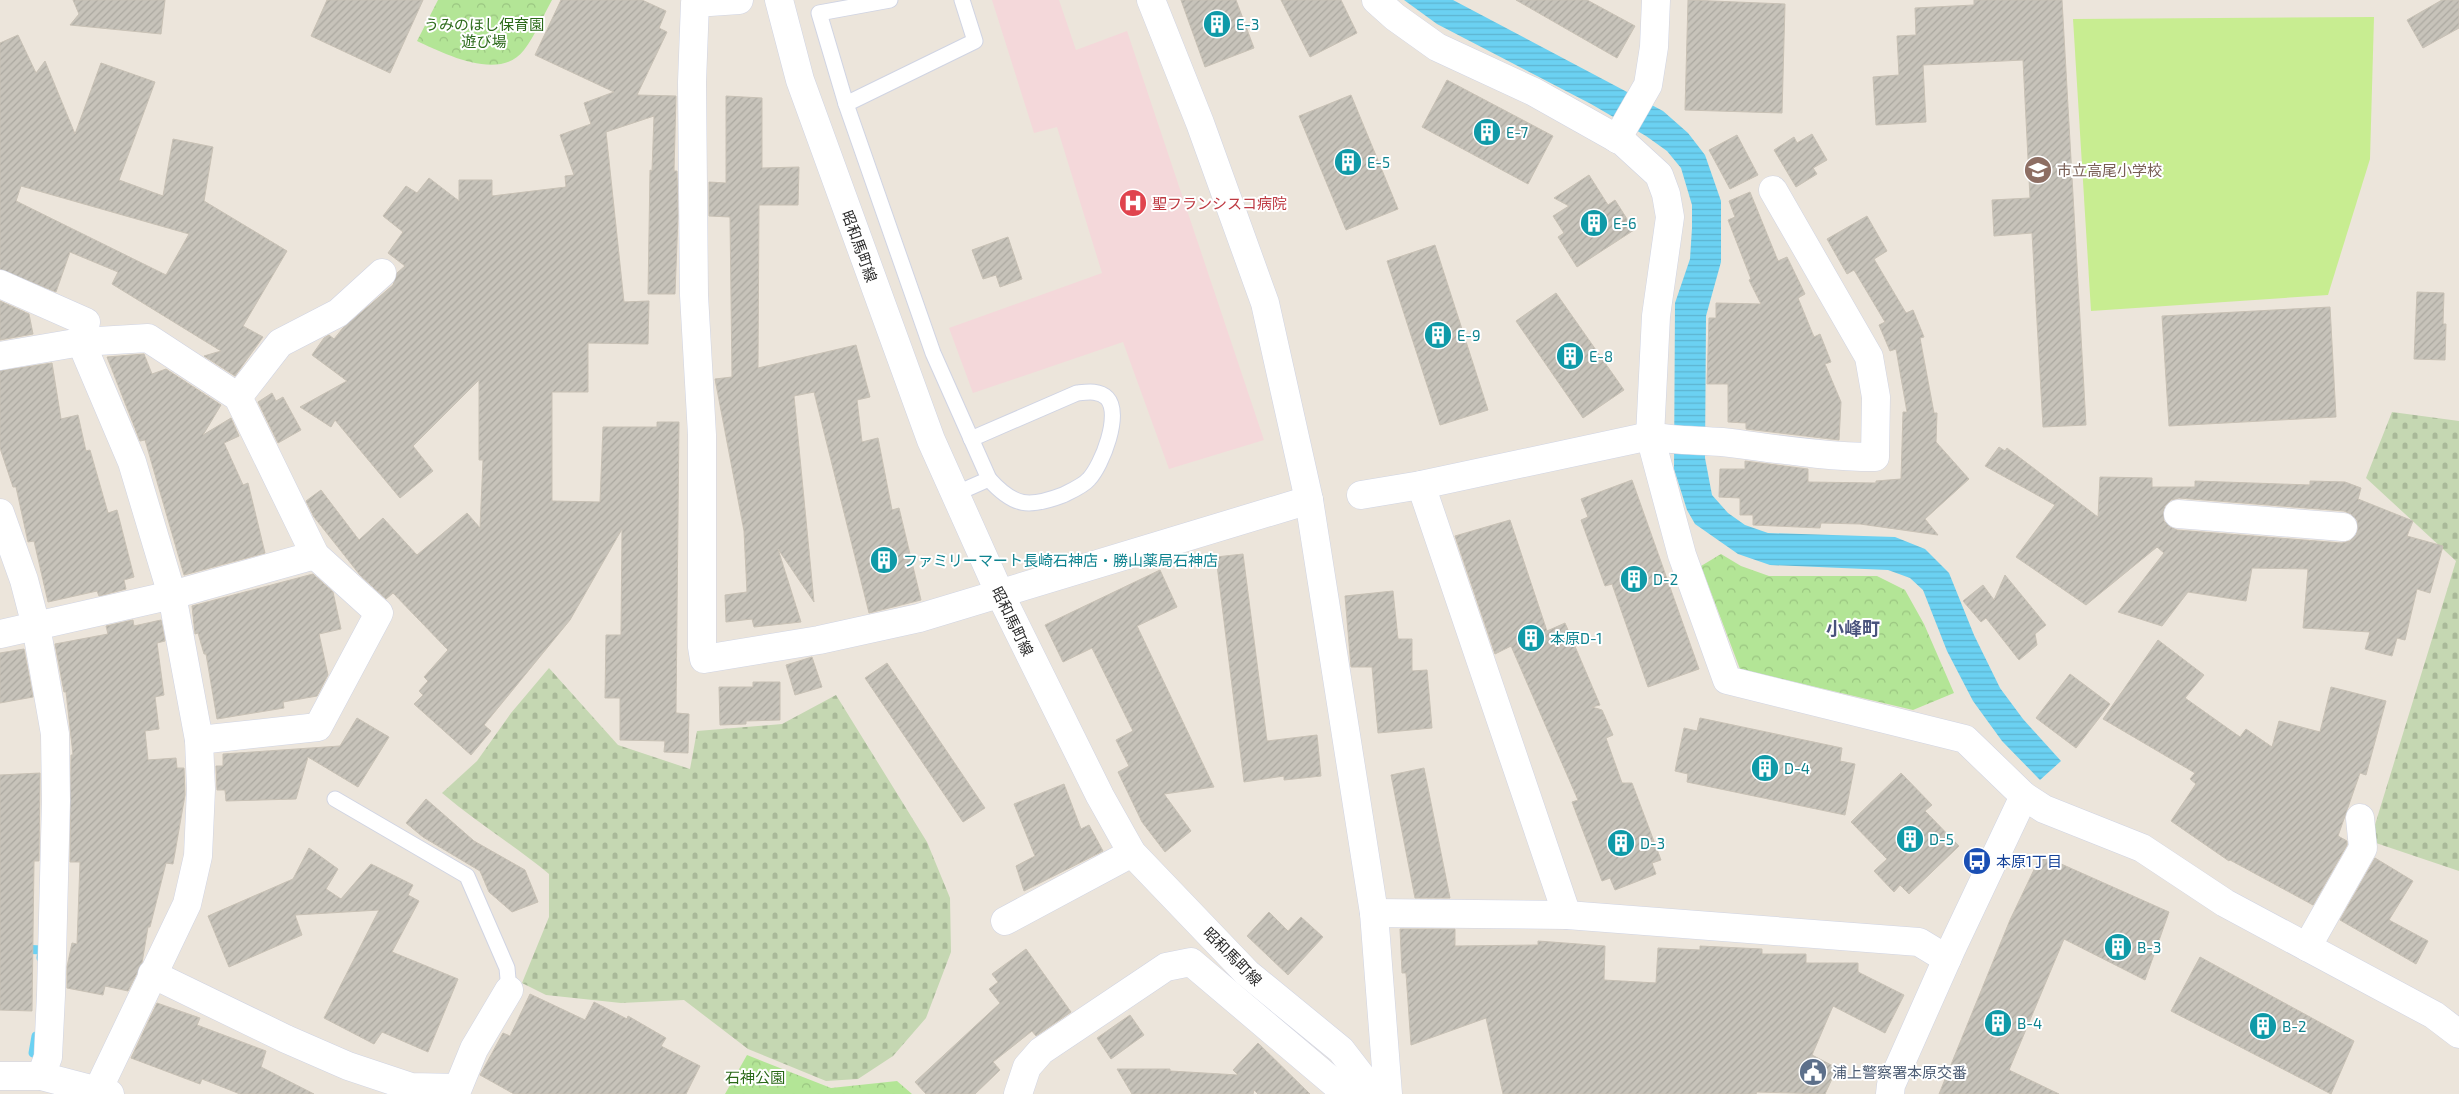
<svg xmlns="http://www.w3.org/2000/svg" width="2459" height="1094" viewBox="0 0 2459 1094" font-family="'Exo 2','Noto Sans JP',sans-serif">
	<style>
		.medical { fill: #f4d8da }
		.cemetery { fill: url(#cemetery-stones) }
		.park { fill: url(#park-crowns) }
		.pitch { fill: #c8ed91 }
		.water { fill: url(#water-rules) }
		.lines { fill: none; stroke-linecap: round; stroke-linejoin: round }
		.stream { stroke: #6bd1f2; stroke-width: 9 }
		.building { fill: url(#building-hatch); stroke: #c8c1b5; fill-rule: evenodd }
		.service-casing { stroke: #d0d4e3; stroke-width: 17 }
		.minor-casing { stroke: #d0d4e3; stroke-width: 29 }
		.tertiary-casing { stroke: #d0d4e3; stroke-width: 29 }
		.secondary-casing { stroke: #d0d4e3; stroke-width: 29 }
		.service { stroke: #fff; stroke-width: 15 }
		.minor { stroke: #fff; stroke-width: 28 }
		.tertiary { stroke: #fff; stroke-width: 28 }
		.secondary { stroke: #fff; stroke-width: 28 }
		.labels { text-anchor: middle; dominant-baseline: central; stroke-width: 4; stroke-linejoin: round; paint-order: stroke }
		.park-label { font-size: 15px; fill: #2a6918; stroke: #fff }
		.culture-label { font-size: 15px; fill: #0d838f; stroke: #fff; text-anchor: start }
		.education-label { font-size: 15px; fill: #785e54; stroke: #fff; text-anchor: start }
		.health-label { font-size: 15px; fill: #be3a42; stroke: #fff; text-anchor: start }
		.street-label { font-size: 15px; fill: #2a2a2a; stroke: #fff }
		.transit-label { font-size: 15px; fill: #164399; stroke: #fff; text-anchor: start }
		.service-label { font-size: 15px; fill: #4e5e75; stroke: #fff; text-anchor: start }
		.quarter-label { font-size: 18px; font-weight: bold; fill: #49537c; stroke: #fff }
	</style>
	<defs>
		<pattern id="cemetery-stones" width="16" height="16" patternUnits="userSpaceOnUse" patternTransform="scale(1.25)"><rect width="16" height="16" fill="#c5d7b2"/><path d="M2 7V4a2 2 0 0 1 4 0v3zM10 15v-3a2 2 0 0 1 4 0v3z" fill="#a9b999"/></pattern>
		<pattern id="park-crowns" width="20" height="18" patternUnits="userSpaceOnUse" patternTransform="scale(1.25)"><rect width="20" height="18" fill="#b3e596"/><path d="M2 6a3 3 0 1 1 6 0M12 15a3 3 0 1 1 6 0" fill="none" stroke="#9ac581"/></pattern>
		<pattern id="water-rules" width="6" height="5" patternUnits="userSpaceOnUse" patternTransform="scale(1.25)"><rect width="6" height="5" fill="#6bd1f2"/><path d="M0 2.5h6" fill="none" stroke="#5db4d0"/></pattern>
		<pattern id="building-hatch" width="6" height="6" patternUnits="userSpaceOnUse" patternTransform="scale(1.25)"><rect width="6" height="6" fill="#c7c3ba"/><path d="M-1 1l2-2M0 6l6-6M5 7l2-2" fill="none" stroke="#aba8a0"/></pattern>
	</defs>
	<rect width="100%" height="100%" fill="#ece5db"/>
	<path class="medical" d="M992,0h67l17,50 51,-19 137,409 -95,29 -46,-127 -150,51 -24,-65 153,-55 -45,-146 -23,6z"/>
	<g class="cemetery">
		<path d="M2392,412l67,9v450l-89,-30 86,-280 -90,-83z"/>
		<path d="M549,668l69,77 72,24 7,-38 85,-7 54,-29 91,147 23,56 1,54 -25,66 -33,38 -35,23 -32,2 -78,-32 -64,-49 -63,3 -75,-8 -24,-12 27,-66v-43c-35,-29 -73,-52 -107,-81l35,-32 34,-48z"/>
	</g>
	<g class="park">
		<path d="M438,0h114c-9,16 -17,36 -28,50 -24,32 -79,4 -107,-9z"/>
		<path d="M1721,554l20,12 28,10h108l28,14 19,34 30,69 -41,17 -173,-41 -39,-103z"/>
		<path d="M747,1055l84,33 66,-7 15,13h-187z"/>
	</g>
	<path class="pitch" d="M2374,17l-4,142 -42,136 -237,16 -18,-292z"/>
	<path class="water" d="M1404,0h49l210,111 25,22 17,22 16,46v61l-15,54 -1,142 7,37 16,18 17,12 23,8 127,4 30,12 24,24 25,62 26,53 23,31 38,42 -21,19 -38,-39 -29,-40 -26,-50 -24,-61 -13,-12 -22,-8 -118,-5 -32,-11 -43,-30 -8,-14 -13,-41 1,-166 15,-44 2,-31v-23l-11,-37 -14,-17 -21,-15 -55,-32 -154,-80z"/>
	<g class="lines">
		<g class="stream">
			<path d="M0,948l42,2 -1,8"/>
			<path d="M33,1053l3,-17"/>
		</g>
	</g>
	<g class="building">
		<path d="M73,0h92l-4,34 -91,-9 9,-11z"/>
		<path d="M327,0h96l-33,73 -79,-37z"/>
		<path d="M561,0h81l24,11 -7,17 8,4 -30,63 39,1 -2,75h3l1,45 -3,78h-27l2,-124 2,1 2,-55 -48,16 18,170 25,-1 -1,43 -60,-1v49h-36v109l48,1 3,-75h54v-5h22l-3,291 13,1 -1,39 -24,-1 1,-11 -45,-1v-42h-15l1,-63h15l1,-106 -52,91 -86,105 7,6 -20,24 -57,-51 9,-9 -4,-4 9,-10 -4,-4 24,-27 -55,-57 -7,6 -26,-24 -46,-58 -8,-16 15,-11 38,50 24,-22 34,37 50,-42 13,15 3,-68h-4v-80l-66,66 20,25 -33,27 -65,-78 -4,7 -31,-20 47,-26 -35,-26 12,-17 5,-3 5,4 9,-11 50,-43 4,-12 8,-7 -17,-13 15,-21 -20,-16 23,-30 11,7 12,-15 30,23v-21h33v16l74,-9 -1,-11 9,-1 -14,-40 31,-11 -7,-21 30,-11 -79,-37z"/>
		<path d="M1181,0h55l18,48 -49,19z"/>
		<path d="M1281,0h60l16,33 -47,24z"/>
		<path d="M1516,0h71l48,26 -18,32z"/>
		<path d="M1688,0l97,4 -3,109 -97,-3z"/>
		<path d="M1974,0h88l24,425 -43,2 -11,-194 -38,3 -2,-36 38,-2 -7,-138 -100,5 3,57 -50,3 -3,-48 26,-2 -2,-39 19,-1 -1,-27 59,-3z"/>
		<path d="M2442,0h17v28l-36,20 -16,-28z"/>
		<path d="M18,35l18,38 9,-12 30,73 26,-71 54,19 -36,98 44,16 10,-57 40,8 -9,54 83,50 -44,75 20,11 -28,39 -31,-20 17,-5 -109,-67 6,-12 -48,-20 -14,40 -56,-23v-226zM21,186l168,48 -23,41 -150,-74z"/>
		<path d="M1447,80l106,56 -25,48 -106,-57z"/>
		<path d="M1351,95l47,114 -52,21 -47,-114z"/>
		<path d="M726,96l36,2v70l37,-1 -1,38h-39l-1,163 98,-23 14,52 -13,3 5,42 16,-4 14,72 7,-2 22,92 -52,13 -55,-221 -20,4 20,206 -36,-53 23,73 -47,5 -2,-8 -26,3 -1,-27 22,-3 -3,-61 -29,-152 17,-2 -2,-160 -21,-1v-34l17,1z"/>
		<path d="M1812,134l15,26 -14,8 4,6 -21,13 -22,-37 20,-13 3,6z"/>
		<path d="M1737,135l21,40 -28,14 -21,-39z"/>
		<path d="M1589,175l19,30 7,-5 19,30 -57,37 -19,-30 6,-4 -11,-17 16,-10 -15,-8z"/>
		<path d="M1750,192l28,69 9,-4 18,37 -7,4 16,39 6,-3 11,28 -6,2 16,38 -2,38 -93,-11v-6l-18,-1v-38h-21l2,-66h7v-15l45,1 -12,-24 2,-1 -23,-59 7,-3 -6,-16z"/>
		<path d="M1867,216l20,35 -13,8 32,54 7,-3 11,27 -4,1 14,75h3l-1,29 33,37 -44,40 13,16 -78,-11 -39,-1 -1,5 -67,-3v-10h-13v-17l-21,-1 1,-28h25v-8l63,8v13l68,1v-2l25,-2 2,-67h4l-11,-63 -6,2 -11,-26 6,-3 -31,-52 -7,4 -20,-35z"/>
		<path d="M1008,237l14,42 -22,8 -4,-12 -13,4 -11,-29z"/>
		<path d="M1435,245l53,165 -48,15 -53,-164z"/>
		<path d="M2417,292l27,1 -1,31h3l-1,36 -31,-1z"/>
		<path d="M1556,293l68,97 -41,28 -67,-97z"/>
		<path d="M0,301l29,13 4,20 -33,6z"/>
		<path d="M2330,307l6,110 -167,9 -7,-110z"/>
		<path d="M144,354l8,20 14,-5 55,36 -18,30 28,-17 8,18 -15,7 19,42 5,-2 17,70 -81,22 -39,-135 -5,1 -33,-84z"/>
		<path d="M52,363l9,56 17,-4 8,36 4,-1 18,63 9,-3 17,67 -10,3 2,9 -27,7 -2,-5 -49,11 -14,-61 -6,1 -12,-55h-3l-13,-39v-77z"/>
		<path d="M272,393l4,8 7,-4 18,33 -23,13 -20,-41z"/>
		<path d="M1999,447l6,4 2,-3 91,69 2,-40 52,1v9h43v-6l115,4v-4l35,1 16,6 -3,11 55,22 -6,15 36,10 -13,47 -13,-4 -12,51 -8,-2 -5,18 -27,-7 5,-17 -67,-4 5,-59 -56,-1 -6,33 -58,-9 -26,34 -44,-14 46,-59 -7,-6 -71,58 -70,-48 39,-52 -70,-39zM2179,498l165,13 7,3 6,6 1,9 -2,6 -6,6 -8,2 -165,-13 -7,-3 -6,-6 -1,-9 2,-6 6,-6z"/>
		<path d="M1632,480l67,189 -51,18 -36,-103 -7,2 -24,-66 7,-3 -7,-18z"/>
		<path d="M1510,520l37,111 18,-8 35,82 -8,2 10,3 11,25 -7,3 16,45h10l29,77 -9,3 4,11 -41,16 -5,-12 -8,3 -30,-79 6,-2 -67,-154 -16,8 -40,-118z"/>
		<path d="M1243,554l24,187 50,-6 4,41 -37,4v-4l-40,6 -28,-225z"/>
		<path d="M1160,570l17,37 -40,19 77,161 -50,7 27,37 -26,21 -23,-30 -24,-50 11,-6 -13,-26 17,-9 -41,-83 -29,14 -18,-37z"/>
		<path d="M313,574l20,18 8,37 -22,5 9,41 -11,21 -34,6 1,6 -67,11 -11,-65h-2l-6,-21 -3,1 -3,-28z"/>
		<path d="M2005,575l41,50 -11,9 2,11 -18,15 -33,-42 -5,4 -18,-21 20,-16 11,15z"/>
		<path d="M1393,591l5,48h14v32l15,-1 5,58 -54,5 -6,-66h-21l-6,-71z"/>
		<path d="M133,620l1,6 27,-6 4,21 -8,2 7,52 -9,2 4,32 -14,2 3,29 28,-2 1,10h7l1,27 -12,69 -7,-1 -16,64h-2l-6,36 -14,28 -23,-5 -2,9 -36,-7v-21l5,-24 5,1 3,-82h-10l1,-107h2l-7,-63h-2l-9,-48 53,-10 -2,-8z"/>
		<path d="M2158,640l46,35 -19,23 55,39 6,-8 26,18 7,-26 41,11 11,-45 55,14 -20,74 -6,-2 -22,63 9,5v4l-34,60 -83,-45 -1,1 -58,-40 25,-37 -6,-5 5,-6 -92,-54z"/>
		<path d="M24,649l9,48 -33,6v-50z"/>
		<path d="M812,657l10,30 -27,8 -9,-30z"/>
		<path d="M887,663l98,145 -22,14 -98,-144z"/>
		<path d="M2070,674l40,30 -34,44 -40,-30z"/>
		<path d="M753,682h27v38l-34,1v3l-26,1 -1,-38h34z"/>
		<path d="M357,718l32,19 -31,50 -50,-30 -12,42 -70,2 -1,-11h-8l-1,-24h7v-12l117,-8z"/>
		<path d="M1700,718l142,30 -2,13 15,3 -10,51 -158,-33 1,-8 -13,-3 9,-43 13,3z"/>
		<path d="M1424,768l26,130h-35l-24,-123z"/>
		<path d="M40,773l-1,88h-5l-2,150 -32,-1v-235z"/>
		<path d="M1901,773l31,32 -7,6 34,35 -50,48 -9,-9 -6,7 -20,-21 13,-12 -36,-37z"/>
		<path d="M1064,784l17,45 8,-4 14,26 -79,40 -8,-25 19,-10 -21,-52z"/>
		<path d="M426,799l48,42 51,29 13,32 -26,10 -23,-20 -9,-21 -57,-34 -17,-14z"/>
		<path d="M309,848l29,21 -12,20 15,10 30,-35 42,21 -5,10 11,6 -27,51 66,27 -30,73 -46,-20 -8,12 -50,-26 55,-108 -84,5 7,20 -73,32 -21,-51 85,-37z"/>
		<path d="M2041,855l128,57 -24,68 -81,-41 -55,131 50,24h-120l71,-174z"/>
		<path d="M2375,858l38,23 -24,39 39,21 -12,23 -76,-44z"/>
		<path d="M1269,912l19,19 13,-14 22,20 -35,38 -41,-39z"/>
		<path d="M1400,929h55v17l83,-1v-4l67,5 -1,34 52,3 2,-35 42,2v-4l62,3v5h44v9h52v9l46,23 -19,38 -52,-27 -21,49 25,13 -12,26 -68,-2 -1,2h-253l-17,-76 -75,27 -5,-72h-4z"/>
		<path d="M1026,949l45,63 -35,24 -4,-5 -39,31 7,8 -25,24h-49l-11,-12 85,-79 -11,-14 9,-7 -6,-8z"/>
		<path d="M2200,957l154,84 -23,53 -160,-83z"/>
		<path d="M530,994l55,26 9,-18 33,17 1,-3 38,22 -5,8 39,20 -14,28h-172l-34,-19 23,-42 7,3z"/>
		<path d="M157,1003l43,15 -3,7 69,26 -5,16 53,27h-74l-38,-15 -2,5 -69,-26z"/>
		<path d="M1130,1015l14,20 -33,24 -14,-21z"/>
		<path d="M1258,1043l52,51h-52l-4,-4 -1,4h-121l-15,-25h53v2l68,4 -5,-5z"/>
	</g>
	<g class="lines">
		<defs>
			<g id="service">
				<path d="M890,0l-71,13 27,91 87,249 56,126 -34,15"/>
				<path d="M846,104l129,-63 -13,-41"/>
				<path d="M971,439l106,-46c10,-1 22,-3 30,5 15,16 -5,67 -18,81 -6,7 -18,12 -26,16 -34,13 -49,12 -74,-16"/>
				<path d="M335,799l132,77 40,92 2,22"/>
			</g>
			<g id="minor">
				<path d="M739,0l-44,3 -3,79 2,213 8,140v212l2,12 115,-19 100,-22 390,-118"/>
				<path d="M1151,0l49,123 65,180 44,197 65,413 14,181"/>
				<path d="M1617,139l31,-54 6,-38 2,-47"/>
				<path d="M0,284l86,38 -5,20 51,120 40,133 27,145 2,49 -3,67 -11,48 -91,190"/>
				<path d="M0,356l81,-14 67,-4 90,59 77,158 64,58 -61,114 -119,13"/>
				<path d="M238,397l42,-54 58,-30 44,-40"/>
				<path d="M1421,485l146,430"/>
				<path d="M1361,495l60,-10 229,-49c24,5 47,4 72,6 50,6 102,15 153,15l1,-60 -7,-40 -96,-167"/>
				<path d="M0,513l24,67 12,46 19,108 1,67 -5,194 -3,62 -7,19"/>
				<path d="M2178,514l165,13"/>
				<path d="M0,634l172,-39 143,-40"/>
				<path d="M1374,913l193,2 352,27 28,17"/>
				<path d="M1005,921l127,-68"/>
				<path d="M2307,947l56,-99 -3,-30"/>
				<path d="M152,974l134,65 62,27 63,21 47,1 16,-39 35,-59"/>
				<path d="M1018,1094l9,-27 14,-16 125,-84 25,-5 156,132"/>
				<path d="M1890,1094l1,-9 60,-135 73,-154"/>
			</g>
			<path id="tertiary" d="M1376,0l19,17 42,30 97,45 89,50 36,33 7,19 4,23 -14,99 -6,120 32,119 45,125 238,59 59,57 20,13 98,39 83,55 209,112 25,19"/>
			<g id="secondary">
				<path d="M779,0l21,80 131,360 69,154 100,202 32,57 115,120 94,77 34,44"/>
				<path d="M0,1076h41l69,18"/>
			</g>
		</defs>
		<use href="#service" class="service-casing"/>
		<use href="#minor" class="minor-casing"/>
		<use href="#tertiary" class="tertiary-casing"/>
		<use href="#secondary" class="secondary-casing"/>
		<use href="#service" class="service"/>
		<use href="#minor" class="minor"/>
		<use href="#tertiary" class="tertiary"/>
		<use href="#secondary" class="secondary"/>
	</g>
	<defs>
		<symbol id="building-disc" viewBox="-11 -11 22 22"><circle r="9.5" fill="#0f9aa8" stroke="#fff"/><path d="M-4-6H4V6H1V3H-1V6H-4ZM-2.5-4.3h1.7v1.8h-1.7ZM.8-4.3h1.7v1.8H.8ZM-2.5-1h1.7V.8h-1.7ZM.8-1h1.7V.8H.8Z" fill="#fff"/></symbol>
		<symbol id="school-disc" viewBox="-11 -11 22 22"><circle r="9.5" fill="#8d6e63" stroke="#fff"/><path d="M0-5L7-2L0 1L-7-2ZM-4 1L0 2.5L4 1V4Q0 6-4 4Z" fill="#fff"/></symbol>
		<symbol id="hospital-disc" viewBox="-11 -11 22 22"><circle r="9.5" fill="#e0444e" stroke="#fff"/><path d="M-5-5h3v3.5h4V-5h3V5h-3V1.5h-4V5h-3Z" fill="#fff"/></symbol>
		<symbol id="bus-disc" viewBox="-11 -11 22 22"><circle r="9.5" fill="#1a4fb4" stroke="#fff"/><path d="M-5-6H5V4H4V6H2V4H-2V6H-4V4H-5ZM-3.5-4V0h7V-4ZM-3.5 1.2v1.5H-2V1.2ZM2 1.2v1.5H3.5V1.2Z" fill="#fff"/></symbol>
		<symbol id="civic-disc" viewBox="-11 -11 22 22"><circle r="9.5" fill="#5c6f8a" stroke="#fff"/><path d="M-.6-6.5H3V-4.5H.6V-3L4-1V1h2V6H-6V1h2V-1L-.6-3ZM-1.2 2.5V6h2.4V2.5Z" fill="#fff"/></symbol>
	</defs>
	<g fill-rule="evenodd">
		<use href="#building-disc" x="1201" y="8" width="32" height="32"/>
		<use href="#building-disc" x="1471" y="116" width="32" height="32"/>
		<use href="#building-disc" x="1332" y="146" width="32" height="32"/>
		<use href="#school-disc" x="2022" y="154" width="32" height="32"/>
		<use href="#hospital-disc" x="1117" y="187" width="32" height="32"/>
		<use href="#building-disc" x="1578" y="207" width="32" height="32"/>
		<use href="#building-disc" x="1422" y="319" width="32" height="32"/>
		<use href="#building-disc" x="1554" y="340" width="32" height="32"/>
		<use href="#building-disc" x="868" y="544" width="32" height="32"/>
		<use href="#building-disc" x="1618" y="563" width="32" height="32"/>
		<use href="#building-disc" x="1515" y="622" width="32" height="32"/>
		<use href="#building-disc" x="1749" y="752" width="32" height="32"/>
		<use href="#building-disc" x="1894" y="823" width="32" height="32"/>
		<use href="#building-disc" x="1605" y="827" width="32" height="32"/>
		<use href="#bus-disc" x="1961" y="845" width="32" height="32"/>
		<use href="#building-disc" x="2102" y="931" width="32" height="32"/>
		<use href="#building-disc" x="1982" y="1007" width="32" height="32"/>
		<use href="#building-disc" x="2247" y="1010" width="32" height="32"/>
		<use href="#civic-disc" x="1797" y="1056" width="32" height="32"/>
	</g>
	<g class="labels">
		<g class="park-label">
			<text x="484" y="24">うみのほし保育園<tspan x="484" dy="17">遊び場</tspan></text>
			<text x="755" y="1077">石神公園</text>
		</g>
		<g class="culture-label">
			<text x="1236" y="24">E-3</text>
			<text x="1506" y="132">E-7</text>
			<text x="1367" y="162">E-5</text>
			<text x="1613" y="223">E-6</text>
			<text x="1457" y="335">E-9</text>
			<text x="1589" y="356">E-8</text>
			<text x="903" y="560">ファミリーマート長崎石神店・勝山薬局石神店</text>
			<text x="1653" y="579">D-2</text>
			<text x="1550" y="638">本原D-1</text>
			<text x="1784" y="768">D-4</text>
			<text x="1929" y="839">D-5</text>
			<text x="1640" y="843">D-3</text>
			<text x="2137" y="947">B-3</text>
			<text x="2017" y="1023">B-4</text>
			<text x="2282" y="1026">B-2</text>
		</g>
		<g class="education-label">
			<text x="2057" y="170">市立高尾小学校</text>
		</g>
		<g class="health-label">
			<text x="1152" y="203">聖フランシスコ病院</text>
		</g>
		<g class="street-label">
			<text transform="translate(860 246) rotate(70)">昭和馬町線</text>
			<text transform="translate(1013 621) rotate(64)">昭和馬町線</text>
			<text transform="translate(1233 956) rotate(45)">昭和馬町線</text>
		</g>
		<g class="transit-label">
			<text x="1996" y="861">本原1丁目</text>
		</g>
		<g class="service-label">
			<text x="1832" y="1072">浦上警察署本原交番</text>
		</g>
		<g class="quarter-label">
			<text x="1853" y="628">小峰町</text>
		</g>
	</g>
</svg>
